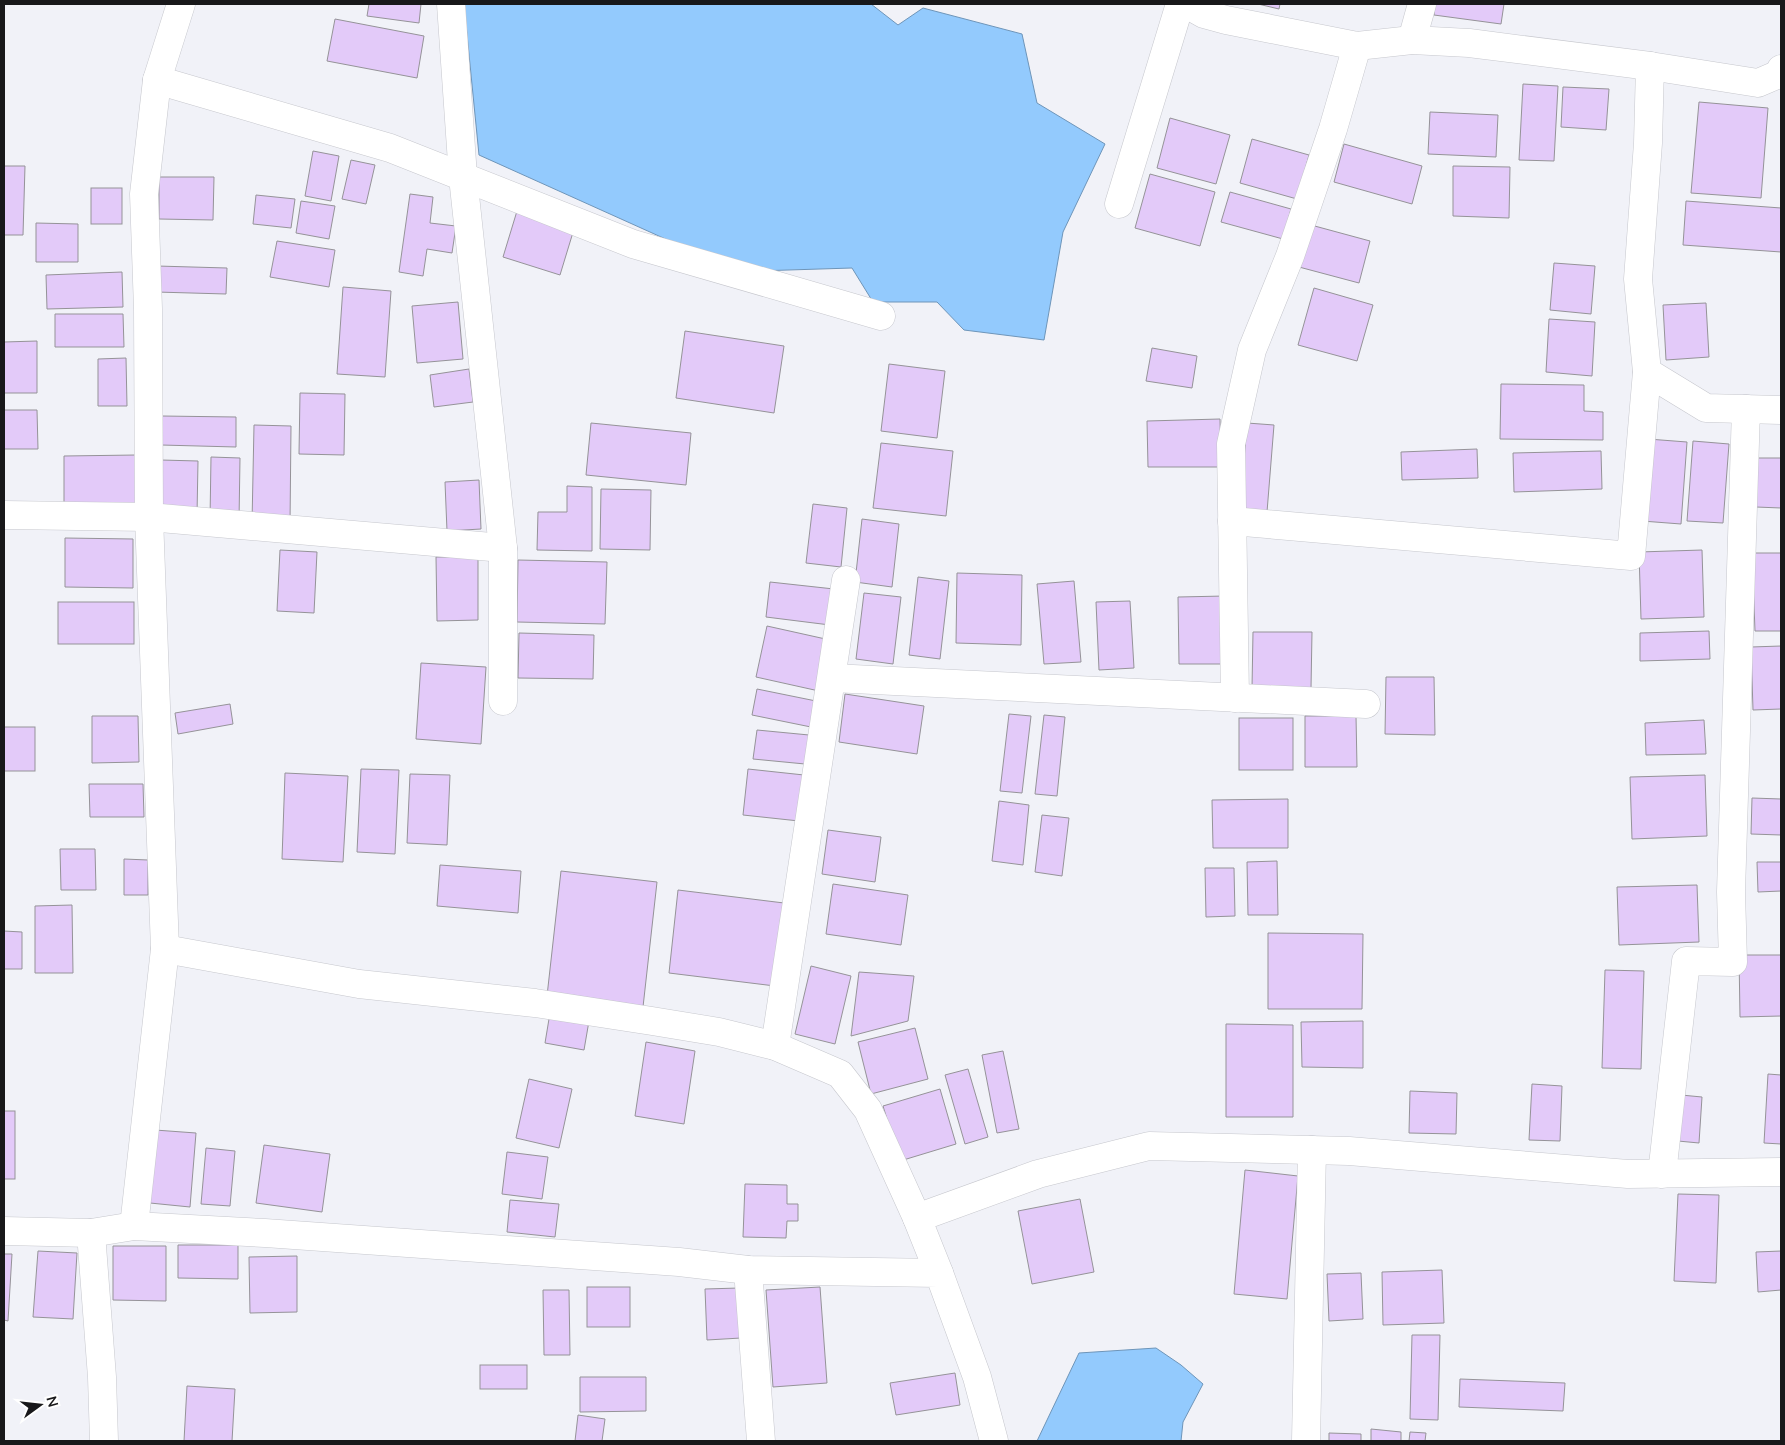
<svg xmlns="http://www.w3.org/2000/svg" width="1785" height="1445" viewBox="0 0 1785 1445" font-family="Mulish,sans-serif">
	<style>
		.water { fill: #93cafd; stroke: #6e95b9 }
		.building { fill: #e3caf9; stroke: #959398 }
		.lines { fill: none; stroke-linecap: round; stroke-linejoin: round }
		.minor-casing { stroke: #c6c7cd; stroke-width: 29 }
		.minor { stroke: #fff; stroke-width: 28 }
	</style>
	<rect width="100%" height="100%" fill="#f1f2f8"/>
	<g class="water">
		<path d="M464,4h407l27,21 25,-17 99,26 15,69 68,41 -42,88 -19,108 -80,-10 -27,-28h-64l-21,-34 -95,3 -56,-16 -222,-100z"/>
		<path d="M1156,1348l25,17 22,19 -20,38 -2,19h-144l42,-88z"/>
	</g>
	<g class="building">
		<path d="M369,4h52l-2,19 -52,-7z"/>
		<path d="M1258,4h22l-1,5z"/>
		<path d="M1435,4h69l-3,20 -67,-9z"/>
		<path d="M335,19l89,17 -7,42 -90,-17z"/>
		<path d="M1523,84l35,2 -4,75 -35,-1z"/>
		<path d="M1563,87l46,2 -3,41 -45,-3z"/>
		<path d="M1699,102l69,6 -7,90 -70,-5z"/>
		<path d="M1430,112l68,3 -2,42 -68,-3z"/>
		<path d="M1170,118l60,17 -14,49 -59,-16z"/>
		<path d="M1252,139l57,16 -12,44 -57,-16z"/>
		<path d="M1344,144l78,22 -10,38 -78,-22z"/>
		<path d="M313,151l26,5 -8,45 -26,-5z"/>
		<path d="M351,160l24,5 -9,39 -24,-5z"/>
		<path d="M4,166h21l-2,69h-19z"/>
		<path d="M1453,166l57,1 -1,51 -56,-2z"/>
		<path d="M1150,174l65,18 -15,54 -65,-18z"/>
		<path d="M159,177h55l-1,43 -54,-1z"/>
		<rect x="91" y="188" width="31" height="36"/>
		<path d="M1230,192l61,17 -8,30 -62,-17z"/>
		<path d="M410,194l23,3 -3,26 26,3 -4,27 -25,-4 -4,27 -24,-4z"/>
		<path d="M256,195l39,4 -4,29 -38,-4z"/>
		<path d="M301,201l34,5 -6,33 -33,-6z"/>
		<path d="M1686,201l95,7v44l-98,-7z"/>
		<path d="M517,211l57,18 -14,46 -57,-18z"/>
		<path d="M36,223l42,1v38h-42z"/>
		<path d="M1311,225l59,16 -11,42 -60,-16z"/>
		<path d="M277,241l58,9 -6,37 -59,-10z"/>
		<path d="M1554,263l41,3 -4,48 -41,-4z"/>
		<path d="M157,266l70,2 -1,26 -70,-2z"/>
		<path d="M122,272l1,35 -76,2 -1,-34z"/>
		<path d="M343,287l48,4 -6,86 -48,-3z"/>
		<path d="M1314,288l59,17 -16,56 -59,-16z"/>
		<path d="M458,302l5,57 -46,4 -5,-57z"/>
		<path d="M1706,303l3,54 -43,3 -3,-55z"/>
		<path d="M55,314h68l1,33h-69z"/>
		<path d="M1549,319l46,3 -3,54 -46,-4z"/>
		<path d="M685,331l99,15 -10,67 -98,-15z"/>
		<path d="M37,341v52h-33v-51z"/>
		<path d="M1152,348l45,8 -5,32 -46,-7z"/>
		<path d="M126,358l1,48h-29v-47z"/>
		<path d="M889,364l56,7 -8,67 -56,-7z"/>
		<path d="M469,369l4,33 -39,5 -4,-32z"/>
		<path d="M1501,384l83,1v26l19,1v28l-103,-1z"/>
		<path d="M300,393l45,1 -1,61 -45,-1z"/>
		<path d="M4,410h33l1,39h-34z"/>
		<path d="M162,416l74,1v30l-75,-2z"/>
		<path d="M1220,419l1,48h-73l-1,-46z"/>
		<path d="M591,423l100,10 -5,52 -100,-10z"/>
		<path d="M1247,423l27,2 -7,87 -27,-3z"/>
		<path d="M254,425l37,1 -1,99 -38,-1z"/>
		<path d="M1648,439l39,3 -6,82 -39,-3z"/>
		<path d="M1693,441l36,3 -6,79 -36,-2z"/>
		<path d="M881,443l72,8 -7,65 -73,-8z"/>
		<path d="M1477,449l1,29 -76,2 -1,-28z"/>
		<path d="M1601,451l1,38 -88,3 -1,-39z"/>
		<path d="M136,455l1,50 -73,1v-50z"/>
		<path d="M211,457l29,1 -1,63 -29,-1z"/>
		<path d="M1757,458h24v50l-25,-1z"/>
		<path d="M161,460l37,1 -1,55 -36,-1z"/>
		<path d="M479,480l2,49 -34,2 -2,-49z"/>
		<path d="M567,486l25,1v64l-55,-1 1,-38h29z"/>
		<path d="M601,489l50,1 -1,60 -50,-1z"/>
		<path d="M813,504l34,4 -6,59 -35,-4z"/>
		<path d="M862,519l37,5 -7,63 -37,-5z"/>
		<path d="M65,538l68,1v49l-68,-1z"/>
		<path d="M280,550l37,2 -3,61 -37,-2z"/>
		<path d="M1702,550l2,67 -63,2 -2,-67z"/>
		<path d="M1752,553h29v78h-26z"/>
		<path d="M436,557h42v63l-41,1z"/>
		<path d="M518,560l89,2 -2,62 -88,-2z"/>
		<path d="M957,573l65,2 -1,70 -65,-2z"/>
		<path d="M918,577l31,4 -9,78 -31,-4z"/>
		<path d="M1074,581l7,81 -37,2 -7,-80z"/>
		<path d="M770,582l64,7 -4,36 -64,-8z"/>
		<path d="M864,593l37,4 -8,67 -37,-5z"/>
		<path d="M1225,596l1,68h-47l-1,-67z"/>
		<path d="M1130,601l4,67 -35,2 -3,-68z"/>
		<rect x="58" y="602" width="76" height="42"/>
		<path d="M767,626l63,14 -11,51 -63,-14z"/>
		<path d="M1709,631l1,28 -70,2v-28z"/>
		<path d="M1253,632h59l-1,56h-59z"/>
		<path d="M519,633l75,2 -1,44 -75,-1z"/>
		<path d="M1781,646v63l-28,1 -2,-63z"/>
		<path d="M421,663l65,4 -5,77 -65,-5z"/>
		<path d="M1386,677h48l1,58 -50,-1z"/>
		<path d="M757,689l59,12 -5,26 -59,-12z"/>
		<path d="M845,694l79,12 -7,48 -78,-12z"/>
		<path d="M230,704l3,20 -55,10 -3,-21z"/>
		<path d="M1009,714l22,2 -9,77 -22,-2z"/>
		<path d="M1044,715l21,2 -8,79 -22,-2z"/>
		<path d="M92,716h46l1,46 -47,1z"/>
		<path d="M1305,716h51l1,51h-52z"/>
		<rect x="1239" y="718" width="54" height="52"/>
		<path d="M1704,720l2,34 -60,1 -1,-32z"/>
		<rect x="4" y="727" width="31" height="44"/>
		<path d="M757,730l52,5 -4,29 -52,-5z"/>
		<path d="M361,769l38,1 -4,84 -38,-2z"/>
		<path d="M748,769l56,6 -5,46 -56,-6z"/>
		<path d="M285,773l63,3 -5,86 -61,-3z"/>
		<path d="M410,774l40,1 -3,70 -40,-2z"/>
		<path d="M1705,775l2,61 -75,3 -2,-62z"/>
		<path d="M89,784h54l1,33h-54z"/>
		<path d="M1752,798l29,1v36l-30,-1z"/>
		<path d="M1288,799v49h-75l-1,-48z"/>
		<path d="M999,801l30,4 -6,60 -31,-4z"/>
		<path d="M1042,815l27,3 -7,58 -27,-4z"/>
		<path d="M828,830l53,7 -6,45 -53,-8z"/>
		<path d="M60,849h35l1,41h-35z"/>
		<path d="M124,859l24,1v35h-24z"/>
		<path d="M1277,861l1,54h-30l-1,-53z"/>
		<path d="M1757,862h24v29l-23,1z"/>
		<path d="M440,865l81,6 -3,42 -81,-7z"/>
		<path d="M1205,868h29l1,48 -29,1z"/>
		<path d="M561,871l96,11 -14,125 -96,-11z"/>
		<path d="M833,884l75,11 -7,50 -75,-11z"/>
		<path d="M1697,885l2,57 -80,3 -2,-58z"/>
		<path d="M678,890l106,13 -9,83 -106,-13z"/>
		<path d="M72,905l1,68h-38v-67z"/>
		<path d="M4,931l18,1v37h-18z"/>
		<path d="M1268,933l95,1 -1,75h-94z"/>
		<path d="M1739,955h42v61l-41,1z"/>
		<path d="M811,966l40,10 -16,68 -40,-10z"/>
		<path d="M1605,970l39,1 -3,98 -39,-1z"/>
		<path d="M859,972l55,4 -6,45 -57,15z"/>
		<path d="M550,1013l39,8 -5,29 -39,-7z"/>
		<path d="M1363,1021v47l-61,-1 -1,-45z"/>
		<path d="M1226,1024l67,1v92h-67z"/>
		<path d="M915,1028l13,51 -57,15 -13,-52z"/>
		<path d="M646,1042l49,9 -11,73 -49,-8z"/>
		<path d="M1003,1051l16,78 -22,4 -15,-78z"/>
		<path d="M968,1069l20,68 -23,7 -20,-69z"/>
		<path d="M1768,1074l13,1v69l-17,-1z"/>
		<path d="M529,1079l43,10 -13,59 -43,-10z"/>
		<path d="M1532,1084l30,2 -2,55 -31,-1z"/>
		<path d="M940,1089l16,55 -56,17 -17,-55z"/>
		<path d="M1410,1091l47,2 -1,41 -47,-1z"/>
		<path d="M1681,1095l21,2 -3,46 -21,-2z"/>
		<rect x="4" y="1111" width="11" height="68"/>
		<path d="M155,1130l41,3 -6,74 -40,-4z"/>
		<path d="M264,1145l66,9 -8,58 -66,-9z"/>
		<path d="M206,1148l29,3 -5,55 -29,-2z"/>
		<path d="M507,1152l41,5 -6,42 -40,-5z"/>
		<path d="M1245,1170l53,6 -11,123 -53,-5z"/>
		<path d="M745,1184l42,1v19h11v17h-11l-1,17 -43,-1z"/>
		<path d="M1678,1194l41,1 -3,88 -42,-2z"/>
		<path d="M1080,1199l14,73 -62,12 -14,-73z"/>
		<path d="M510,1200l49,4 -4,33 -48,-5z"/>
		<path d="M178,1245h60v34l-60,-1z"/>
		<path d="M113,1246h53v55l-53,-1z"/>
		<path d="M38,1251l39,2 -4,66 -40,-2z"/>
		<path d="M1781,1251v39l-23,2 -2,-40z"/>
		<path d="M4,1254h8l-4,67 -4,-1z"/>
		<path d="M297,1256v56l-47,1 -1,-56z"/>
		<path d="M1442,1270l2,53 -61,2 -1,-53z"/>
		<path d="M1361,1273l2,46 -34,2 -2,-47z"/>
		<rect x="587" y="1287" width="43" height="40"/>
		<path d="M820,1287l7,96 -54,4 -7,-97z"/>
		<path d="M739,1288l2,50 -34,2 -2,-51z"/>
		<path d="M543,1290h26l1,65h-26z"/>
		<path d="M1412,1335h28l-2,85 -28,-1z"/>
		<rect x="480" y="1365" width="47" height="24"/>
		<path d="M955,1373l5,32 -64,10 -6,-32z"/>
		<path d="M580,1377h66v34l-66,1z"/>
		<path d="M1460,1379l105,4 -2,28 -104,-4z"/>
		<path d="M187,1386l48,3 -3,52h-48z"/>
		<path d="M578,1415l27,4 -3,22h-27z"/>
		<path d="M1371,1429l30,3v9h-30z"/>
		<path d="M1410,1432l16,1 -1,8h-16z"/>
		<path d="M1329,1433l32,1v7h-32z"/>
	</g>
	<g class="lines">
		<defs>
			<g id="minor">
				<path d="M451,4l12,173 40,371v153"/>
				<path d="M1186,4l18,10 22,6 131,26 55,-6 57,3 181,23 -2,77 -10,136 9,93 59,36 75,2"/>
				<path d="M1412,40l10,-36"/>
				<path d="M1650,66l108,17 21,-9 2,-5"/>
				<path d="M157,80l233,68 243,96 248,72"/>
				<path d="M1119,204l61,-200"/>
				<path d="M4,515l145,2 354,31"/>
				<path d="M1232,521l399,35 16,-184"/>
				<path d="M832,678l534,26"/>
				<path d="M1235,698l-4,-254 21,-94 38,-94 43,-127 24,-83"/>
				<path d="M165,949l194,35 176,19 117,18 67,11 56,14 65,28 28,36 49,108"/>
				<path d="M775,1046l71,-466"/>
				<path d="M1662,1174l24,-213 47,1 -2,-70 15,-483"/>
				<path d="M134,1226l31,-277 -16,-432 -1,-208 -4,-115 13,-114 24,-76"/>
				<path d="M4,1231l87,2 43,-7 131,7 414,29 69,8 191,3 38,104 17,64"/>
				<path d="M91,1233l11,144 2,64"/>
				<path d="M748,1270l13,171"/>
				<path d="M939,1273l-22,-55 121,-44 111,-28 200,5 279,23 153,-2"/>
				<path d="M1306,1441l6,-291"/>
			</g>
		</defs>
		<use href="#minor" class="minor-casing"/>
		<use href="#minor" class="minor"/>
	</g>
	<rect width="1785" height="1445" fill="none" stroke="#18181a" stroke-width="10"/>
	<g transform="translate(40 1405) rotate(75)" stroke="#ffffff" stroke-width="4" paint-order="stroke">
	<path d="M0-4L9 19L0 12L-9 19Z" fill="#18181a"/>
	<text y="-8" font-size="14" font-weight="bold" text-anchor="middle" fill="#18181a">N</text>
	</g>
</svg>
